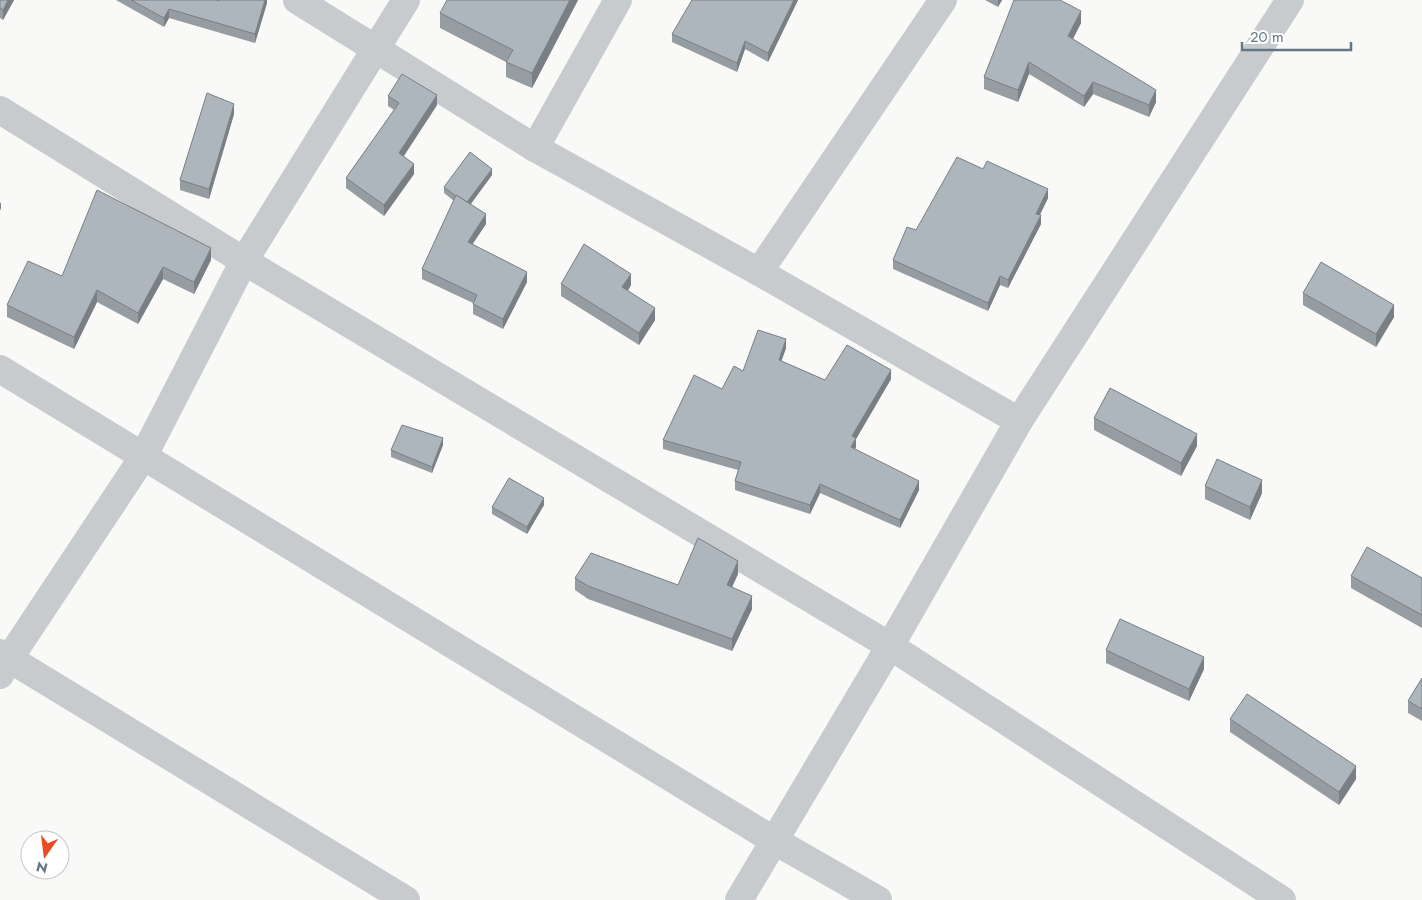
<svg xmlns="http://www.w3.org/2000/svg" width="1422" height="900" viewBox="0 0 1422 900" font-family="Jost,sans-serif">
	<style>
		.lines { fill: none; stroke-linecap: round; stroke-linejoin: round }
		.street { stroke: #c7cbce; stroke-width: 28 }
		.wall { fill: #959da2 }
		.shaded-wall { fill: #797f84 }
		.building { fill: #adb6bc; stroke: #797f84 }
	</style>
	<rect width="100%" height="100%" fill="#f9f9f7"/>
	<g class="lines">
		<g class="street">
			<path d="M297,0l238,148 224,124 260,149"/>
			<path d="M0,110l244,151 646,385 392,254"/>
			<path d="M535,148l83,-148"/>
			<path d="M759,272l184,-272"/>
			<path d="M0,369l775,472 103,59"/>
			<path d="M0,653l406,247"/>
			<path d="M0,675l9,-16 134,-202 101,-196 162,-261"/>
			<path d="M739,900l151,-254 129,-225 271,-421"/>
		</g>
	</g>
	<g class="wall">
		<path d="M0,0h14l-11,20 -3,-2z"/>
		<path d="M116,0h101l1,1 49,-1v3l-12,40 -86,-25 -5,9z"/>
		<path d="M578,0l-46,88 -26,-11v-15l-66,-34v-15z"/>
		<path d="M692,0h106l-30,62 -23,-13 -8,23 -65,-30v-8z"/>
		<path d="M985,0h17l-4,7z"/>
		<path d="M1081,23l-8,16 83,63 -7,15 -56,-23 -9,13 -55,-33 -11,28 -34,-13v-12z"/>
		<path d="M388,96l49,9 -33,51 10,18 -30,42 -38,-28v-10l48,-68 -6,-4z"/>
		<path d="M234,114l-25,85 -29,-9v-10z"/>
		<path d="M983,169l65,29 -8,17 1,9 -33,64 -8,-3 -12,26 -95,-42v-9l23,-30z"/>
		<path d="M492,175l-21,29 15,20 -14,20 55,38 -24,47 -30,-15v-11l-51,-24v-10l32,-68 -10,-8v-6z"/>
		<path d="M211,260l-17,34 -31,-15 -25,45 -41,-22 -23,47 -67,-32v-12l55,-29z"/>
		<path d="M561,284l70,1 -3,6 27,29 -16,25 -78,-49z"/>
		<path d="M1303,293l91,24 -18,30 -73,-42z"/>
		<path d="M786,348l-5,13 44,19 66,-1 -35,60v8l-1,2 64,41 -19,38 -80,-35 -10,21 -75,-24v-9l3,-11 -75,-21v-9l80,-69z"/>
		<path d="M1094,418l103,28 -16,30 -87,-46z"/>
		<path d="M443,445l-11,28 -41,-16v-7z"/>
		<path d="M1205,486l57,7 -12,27 -45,-21z"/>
		<path d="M544,505l-17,29 -35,-20v-7z"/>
		<path d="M738,574l-6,13 20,22 -20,42 -144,-52 -13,-9v-12l103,7z"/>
		<path d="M1351,576l71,2v50l-71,-40z"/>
		<path d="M1106,650l98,19 -15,32 -83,-38z"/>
		<path d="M1422,678v43l-14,-8v-12z"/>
		<path d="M1230,719l126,60 -17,26 -109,-73z"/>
	</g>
	<g class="shaded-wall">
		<path d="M8,0h6l-11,20v-10z"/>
		<path d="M265,0h2v3l-12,40v-9z"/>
		<path d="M570,0h8l-46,88v-15z"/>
		<path d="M794,0h4l-30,62v-9z"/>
		<path d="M998,0h4l-4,7z"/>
		<path d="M169,9v9l-5,9v-9z"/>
		<path d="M1081,11v12l-13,25v-12z"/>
		<path d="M745,41v8l-8,23v-9z"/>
		<path d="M1029,62v12l-11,28v-12z"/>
		<path d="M1093,82v12l-9,13v-11z"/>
		<path d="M1156,90v12l-7,15v-12z"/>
		<path d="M437,95v10l-38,58v-10z"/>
		<path d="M234,104v10l-25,85v-10z"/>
		<path d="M414,164v10l-30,42v-11z"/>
		<path d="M492,169v6l-26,35v-6z"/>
		<path d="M1048,189v9l-12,24v-8z"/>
		<path d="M1,202v6l-1,3v-7z"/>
		<path d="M486,214v10l-18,27v-9z"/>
		<path d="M1041,215v9l-33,64v-8z"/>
		<path d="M211,248v12l-17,34v-12z"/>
		<path d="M163,267v12l-25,45v-11z"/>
		<path d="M527,272v10l-24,47v-10z"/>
		<path d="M631,274v11l-9,14v-12z"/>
		<path d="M1000,276v9l-12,26v-8z"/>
		<path d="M97,290v12l-23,47v-12z"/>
		<path d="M1394,305v12l-18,30v-13z"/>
		<path d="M655,308v12l-16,25v-12z"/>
		<path d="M786,339v9l-7,20v-8z"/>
		<path d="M891,370v9l-35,60v8l-5,9 1,-20z"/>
		<path d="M1197,434v12l-16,30v-13z"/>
		<path d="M443,438v7l-11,28v-6z"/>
		<path d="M1262,480v13l-12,27v-13z"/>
		<path d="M919,481v9l-19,38v-8z"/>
		<path d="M820,484v9l-10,21v-9z"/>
		<path d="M544,498v7l-17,29v-7z"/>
		<path d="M738,561v13l-11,24v-13z"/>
		<path d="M752,596v13l-20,42v-12z"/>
		<path d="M1204,657v12l-15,32v-12z"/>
		<path d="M1356,766v13l-17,26v-13z"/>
	</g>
	<g class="building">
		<path d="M0,0h8l-5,10 -3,-2z"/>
		<path d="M131,0h86l1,1 1,-1h46l-10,34 -86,-25 -5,9z"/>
		<path d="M447,0h123l-38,73 -26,-11 7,-12 -73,-37z"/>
		<path d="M692,0h102l-26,53 -23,-12 -8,22 -65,-29z"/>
		<path d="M1014,0h46l21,11 -13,25 88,54 -7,15 -56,-23 -9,14 -55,-34 -11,28 -34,-13z"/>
		<path d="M402,74l35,21 -38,58 15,11 -30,41 -38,-27 53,-75 -11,-7z"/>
		<path d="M207,93l27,11 -25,85 -29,-9z"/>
		<path d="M470,152l22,17 -25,33 -11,-7v1l-12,-9z"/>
		<path d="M957,157l26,12 4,-8 61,28 -12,25 5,1 -33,65 -8,-4 -12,27 -95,-43 14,-33 9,3z"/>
		<path d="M97,190l114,58 -17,34 -31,-15 -25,46 -41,-23 -23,47 -67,-32 21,-44 34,15z"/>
		<path d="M456,195l30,19 -18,28 59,30 -24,47 -30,-15 4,-9 -55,-26z"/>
		<path d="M584,244l47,30 -9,13 33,21 -16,25 -78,-49z"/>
		<path d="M1321,262l73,43 -18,29 -73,-41z"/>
		<path d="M758,330l28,9 -7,21 46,20 22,-35 44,25 -39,66 4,2 -5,9 68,34 -19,39 -80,-36 -10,21 -75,-24 6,-19 -78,-22 31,-65 28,14 12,-23 9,5z"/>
		<path d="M1110,388l87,46 -16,29 -87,-45z"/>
		<path d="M402,425l41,13 -11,29 -41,-17z"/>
		<path d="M1217,459l45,21 -12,27 -45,-21z"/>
		<path d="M509,478l35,20 -17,29 -35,-20z"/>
		<path d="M698,538l40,23 -11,24 25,11 -20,43 -144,-53 -13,-8 16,-25 87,32z"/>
		<path d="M1367,547l55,31v37l-71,-39z"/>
		<path d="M1120,619l84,38 -15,32 -83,-39z"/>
		<path d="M1422,678v31l-14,-8z"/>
		<path d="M1247,694l109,72 -17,26 -109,-73z"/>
	</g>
	<g transform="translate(45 855) rotate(194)"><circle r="24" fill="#ffffff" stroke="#c1c8cd"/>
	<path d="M0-4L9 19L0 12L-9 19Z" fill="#eb4c25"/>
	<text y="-8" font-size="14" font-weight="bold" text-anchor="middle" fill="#637683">N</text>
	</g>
	<path d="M1242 42v8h109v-8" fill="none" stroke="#637683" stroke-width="2.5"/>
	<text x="1250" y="42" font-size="15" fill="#637683" stroke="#ffffff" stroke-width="4" paint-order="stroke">20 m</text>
</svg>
